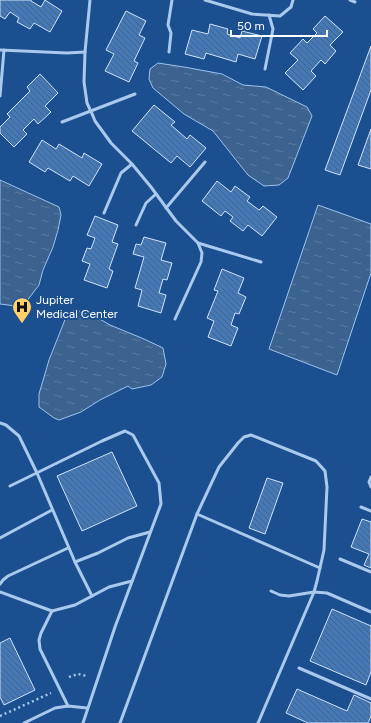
<svg xmlns="http://www.w3.org/2000/svg" width="371" height="723" viewBox="0 0 371 723" font-family="Figtree,sans-serif">
	<style>
		.water { fill: url(#water-ripples); stroke: #9cc4f0 }
		.building { fill: url(#building-back-hatch); stroke: #cfe3fa }
		.lines { fill: none; stroke-linecap: round; stroke-linejoin: round }
		.path { stroke: #a9c9ee; stroke-width: 2.5; stroke-dasharray: 2 3; stroke-linecap: butt }
		.lane { stroke: #a9c9ee; stroke-width: 3 }
		.labels { text-anchor: middle; dominant-baseline: central; stroke-width: 4; stroke-linejoin: round; paint-order: stroke }
		.poi-label { font-size: 12px; fill: #fff; stroke: #1b4f8f; text-anchor: start }
	</style>
	<defs>
		<pattern id="water-ripples" width="26" height="14" patternUnits="userSpaceOnUse"><rect width="26" height="14" fill="#3c6290"/><path d="M2 4q2-2 4 0t4 0M15 11q2-2 4 0t4 0" fill="none" stroke="#597aa1"/></pattern>
		<pattern id="building-back-hatch" width="6" height="6" patternUnits="userSpaceOnUse"><rect width="6" height="6" fill="#4478b7"/><path d="M-1 5l2 2M0 0l6 6M5-1l2 2" fill="none" stroke="#486282"/></pattern>
	</defs>
	<rect width="100%" height="100%" fill="#1b4f8f"/>
	<g class="water">
		<path d="M158,63l26,4 38,7 21,11 23,2 41,20 5,9 -24,62 -9,7 -15,1 -16,-11 -35,-44 -29,-17 -31,-26 -4,-9 1,-10z"/>
		<path d="M0,180l59,27 2,8 -3,15 -5,17 -10,23 -4,15 -13,17 -10,4 -16,-2z"/>
		<path d="M318,205l53,19v49l-34,102 -68,-26z"/>
		<path d="M76,310l22,8 12,7 34,14 19,9 3,16 -4,13 -11,8 -19,4 -4,-3 -28,14 -19,12 -22,8 -5,-2 -15,-11v-13l10,-34 19,-48z"/>
	</g>
	<g class="building">
		<path d="M0,0h31v1l10,6 4,-7 17,11 -12,21 -16,-9 -4,6 -13,-7 2,-4 -9,-6 -5,7 -5,-3z"/>
		<path d="M126,11l20,10 -7,14 6,3 -11,23 4,2 -9,19 -24,-11 9,-17 -8,-4z"/>
		<path d="M325,16l18,16 -13,13 6,6 -11,13 -4,-4 -10,11 5,5 -13,14 -18,-17 13,-13 -8,-7 13,-14 4,4 10,-10 -4,-4z"/>
		<path d="M210,24l18,5 -1,5 13,4 2,-7 20,5 -7,23 -17,-5 -2,8 -30,-9 -2,6 -19,-5 7,-24 16,4z"/>
		<path d="M371,46v44l-31,85 -15,-5z"/>
		<path d="M40,74l18,19 -13,13 6,6 -13,12 -4,-5 -11,11 4,4 -13,13 -14,-14v-6l10,-10 -3,-3 23,-23 -3,-4z"/>
		<path d="M154,105l21,17 -4,3 16,14 3,-4 16,13 -16,19 -13,-11 -6,7 -39,-32z"/>
		<path d="M371,129v40l-13,-4z"/>
		<path d="M42,140l14,9 3,-5 23,14 2,-5 18,11 -13,22 -16,-10 -3,5 -22,-13 -3,4 -16,-10z"/>
		<path d="M217,181l14,11 4,-6 15,11 -3,4 12,9 4,-4 14,11 -15,19 -14,-11 -5,6 -13,-10 3,-4 -8,-6 -4,5 -19,-15z"/>
		<path d="M95,216l23,9 -6,17 6,2 -9,25 4,2 -6,17 -23,-8 6,-16 -8,-3 5,-13 4,1 4,-11 -8,-3z"/>
		<path d="M144,237l22,6 -5,17 11,3 -5,17 -4,-1 -4,14 7,2 -5,18 -23,-7 4,-16 -7,-2 9,-31 -11,-3 3,-10 5,1z"/>
		<path d="M222,269l22,9 -6,15 8,4 -7,17 -4,-1 -4,12 7,3 -7,18 -23,-9 6,-16 -7,-3 11,-27 -4,-1z"/>
		<path d="M112,452l25,54 -55,25 -25,-55z"/>
		<path d="M267,478l16,5 -18,51 -16,-6z"/>
		<path d="M362,519l9,3v46l-7,-3 5,-11 -18,-7z"/>
		<path d="M332,609l39,17v46l-5,13 -56,-24z"/>
		<path d="M10,638l25,52 -31,15 -4,-8v-54z"/>
		<path d="M297,689l50,22 7,-16 17,8v13l-3,7h-60l-22,-10z"/>
	</g>
	<g class="lines">
		<g class="path">
			<path d="M69,677l9,-3 9,2"/>
			<path d="M0,716l51,-23"/>
		</g>
		<g class="lane">
			<path d="M90,0l-5,52 -1,30 3,21 6,13 2,5 16,22 21,21 19,23 25,34 22,22 4,10 -1,9 -26,57"/>
			<path d="M205,0l47,14 28,2 11,-9 2,-7"/>
			<path d="M350,0l5,2"/>
			<path d="M0,50l67,3 18,-1"/>
			<path d="M169,52l2,-19 -3,-8 4,-25"/>
			<path d="M265,69l8,-40 -4,-14"/>
			<path d="M0,96l4,-46"/>
			<path d="M62,122l73,-28"/>
			<path d="M166,208l39,-46"/>
			<path d="M104,213l17,-40 11,-9"/>
			<path d="M136,225l10,-22 10,-9"/>
			<path d="M198,243l63,19"/>
			<path d="M0,423l6,2 13,11 18,37 38,89 17,34"/>
			<path d="M371,477l-2,5 2,5"/>
			<path d="M10,486l92,-45 23,-10 8,4 26,48 2,21 -46,123 -32,96"/>
			<path d="M361,507l10,4"/>
			<path d="M197,514l123,54"/>
			<path d="M0,538l52,-28"/>
			<path d="M340,559l31,13"/>
			<path d="M75,562l23,-9 30,-15 22,-6"/>
			<path d="M0,584l3,-4 5,-4 60,-28"/>
			<path d="M271,591l9,4 9,1 25,-4 13,1 44,19"/>
			<path d="M0,592l52,19 23,-6 34,-18 23,-6"/>
			<path d="M52,611l-11,22 -2,7 1,9 28,57"/>
			<path d="M299,668l72,31"/>
			<path d="M24,723l31,-15 13,-2 19,2"/>
			<path d="M120,723l77,-209 22,-47 19,-24 6,-6 7,-2 65,26 9,10 2,16 -3,63 -7,31 -3,11 -56,131"/>
		</g>
	</g>
	<defs>
		<symbol id="hospital-pin" viewBox="-11 -11 22 30"><path d="M0 17L-7.5 6A9.5 9.5 0 1 1 7.5 6Z" fill="#ffd166" stroke="#1b4f8f"/><path d="M-5-5h3v3.5h4V-5h3V5h-3V1.5h-4V5h-3Z" fill="#111"/></symbol>
	</defs>
	<g fill-rule="evenodd">
		<use href="#hospital-pin" x="11" y="296" width="22" height="30"/>
	</g>
	<g class="labels">
		<g class="poi-label">
			<text x="36" y="300">Jupiter<tspan x="36" dy="14">Medical Center</tspan></text>
		</g>
	</g>
	<path d="M231 30v6h96v-6" fill="none" stroke="#ffffff" stroke-width="2"/>
	<text x="237" y="30" font-size="12" fill="#ffffff" stroke="#1b4f8f" stroke-width="3" paint-order="stroke">50 m</text>
</svg>
